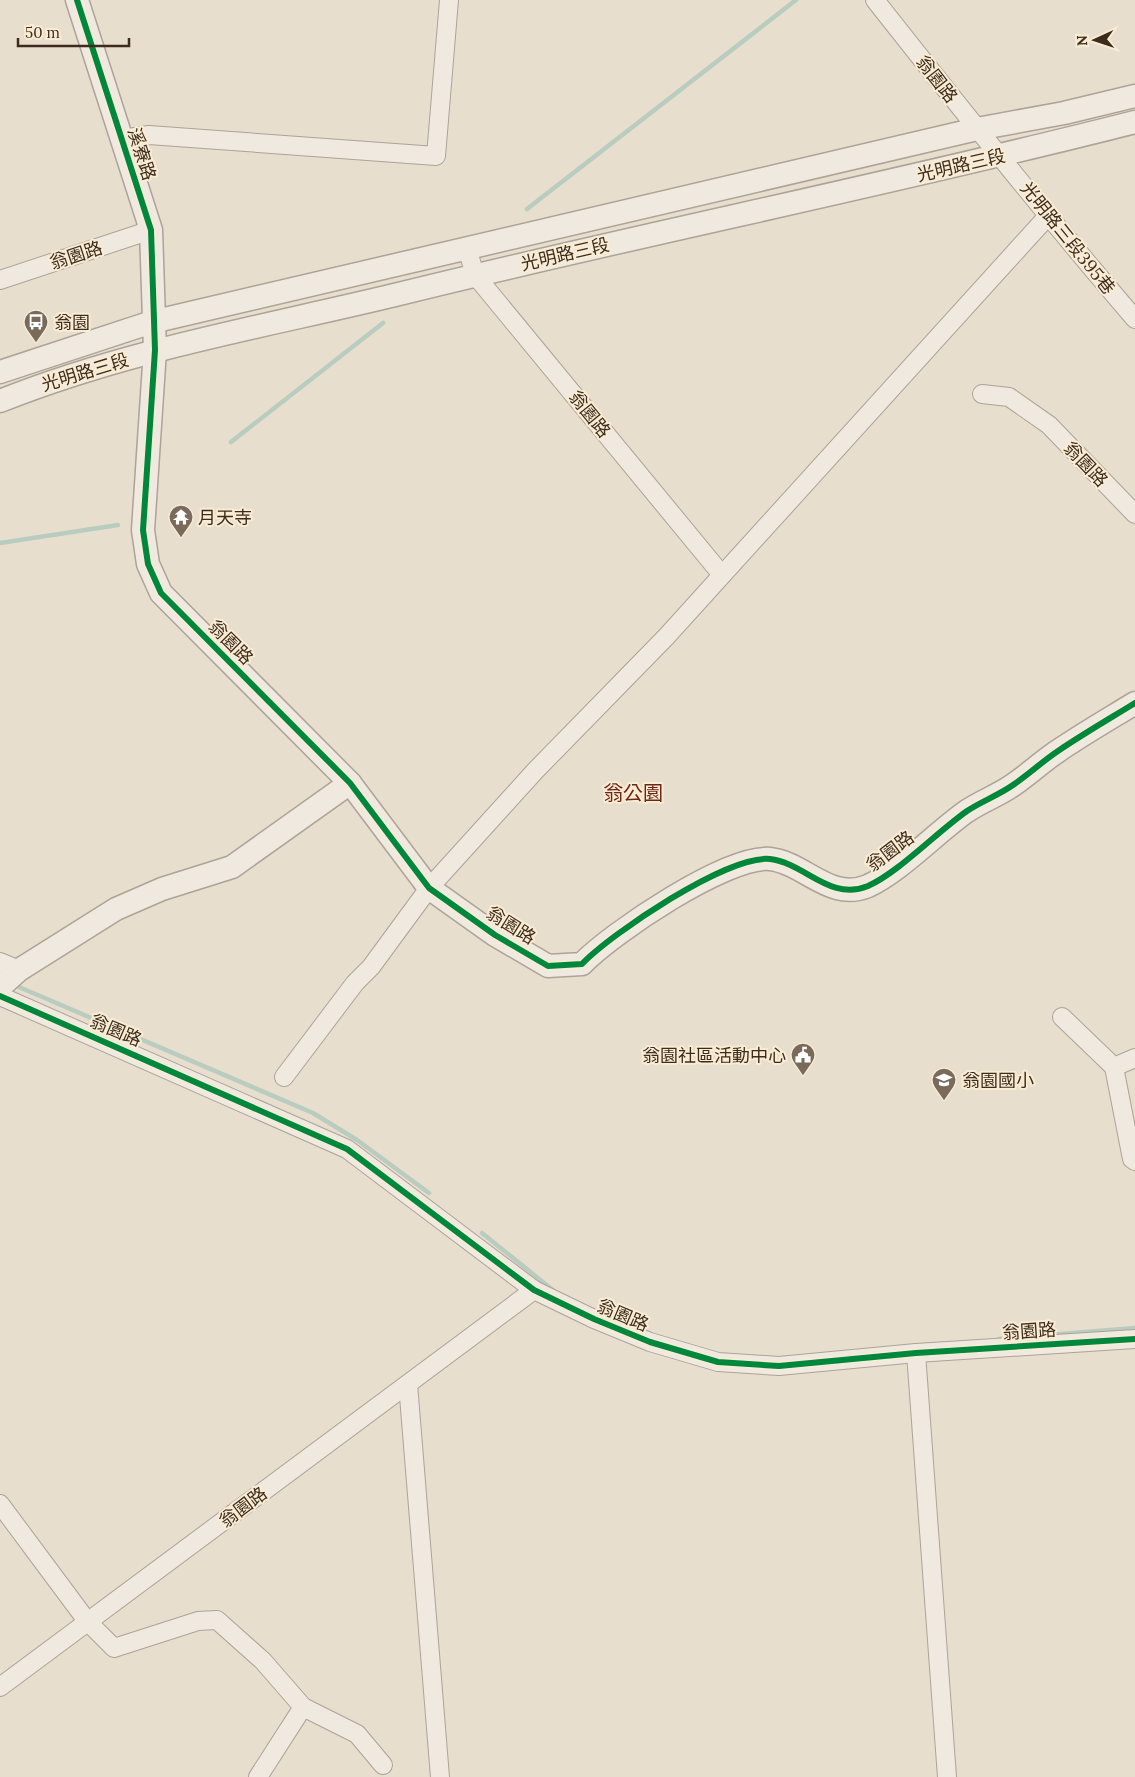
<svg xmlns="http://www.w3.org/2000/svg" width="1135" height="1777" viewBox="0 0 1135 1777" font-family="Lora,'Noto Sans TC',serif">
	<style>
		.lines { fill: none; stroke-linecap: round; stroke-linejoin: round }
		.stream { stroke: #b9ccc0; stroke-width: 4.5 }
		.minor-casing { stroke: #ada396; stroke-width: 20 }
		.tertiary-casing { stroke: #ada396; stroke-width: 25 }
		.minor { stroke: #efe9e0; stroke-width: 18 }
		.tertiary { stroke: #efe9e0; stroke-width: 22 }
		.cycleway-casing { stroke: #f9ecd3; stroke-width: 9 }
		.cycleway { stroke: #00873e; stroke-width: 6 }
		.labels { text-anchor: middle; dominant-baseline: central; stroke-width: 4; stroke-linejoin: round; paint-order: stroke }
		.street-label { font-size: 18px; fill: #3d2b1d; stroke: #f9ecd3 }
		.poi-label { font-size: 18px; fill: #3d2b1d; stroke: #f9ecd3; text-anchor: start }
		.quarter-label { font-size: 20px; fill: #6e2618; stroke: #f9ecd3 }
	</style>
	<rect width="100%" height="100%" fill="#e8dece"/>
	<g class="lines">
		<g class="stream">
			<path d="M527,209l269,-209"/>
			<path d="M231,442l152,-119"/>
			<path d="M0,543l118,-18"/>
			<path d="M19,987l294,126 44,27 72,53"/>
			<path d="M482,1233l72,58"/>
			<path d="M999,1339l136,-11"/>
		</g>
		<defs>
			<g id="minor">
				<path d="M875,0c85,108 171,215 260,319"/>
				<path d="M121,139l28,-4 287,21 13,-156"/>
				<path d="M467,248l8,27 247,300"/>
				<path d="M0,280l151,-50"/>
				<path d="M982,394l27,3 40,28 86,89"/>
				<path d="M0,962l19,8"/>
				<path d="M0,996l347,153 187,141 60,29 56,23 68,20 61,4 137,-13 219,-14"/>
				<path d="M1062,1017l52,50 18,92 3,2"/>
				<path d="M1114,1067l21,-9"/>
				<path d="M284,1077l71,-94 16,-16 58,-79 106,-117 131,-134 381,-420"/>
				<path d="M916,1353l31,424"/>
				<path d="M408,1384l32,393"/>
				<path d="M0,1504l87,117 27,27 84,-27 19,-1 46,41 40,46 -45,70"/>
				<path d="M0,1687l534,-397"/>
				<path d="M303,1707l54,27 26,31"/>
			</g>
			<g id="tertiary">
				<path d="M77,0l74,230 4,120 -12,180 5,34 13,29 189,190 79,105 66,47 53,31 34,-2c30,-31 145,-109 188,-105 35,4 60,43 98,27 31,-14 69,-54 99,-75 15,-10 32,-16 46,-26 16,-11 30,-24 45,-34 25,-17 51,-32 77,-48"/>
				<path d="M0,372l152,-50 825,-193 87,-16 71,-17"/>
				<path d="M0,401c130,-52 268,-75 403,-108 243,-60 489,-109 732,-171"/>
				<path d="M0,987l19,-17 97,-61 46,-20 70,-22 118,-84"/>
			</g>
		</defs>
		<use href="#minor" class="minor-casing"/>
		<use href="#tertiary" class="tertiary-casing"/>
		<use href="#minor" class="minor"/>
		<use href="#tertiary" class="tertiary"/>
		<defs>
			<g id="cycleway">
				<path d="M77,0l74,230 4,120 -12,180 5,34 13,29 189,190 79,105 66,47 53,31 34,-2c30,-31 145,-109 188,-105 35,4 60,43 98,27 31,-14 69,-54 99,-75 15,-10 32,-16 46,-26 16,-11 30,-24 45,-34 25,-17 51,-32 77,-48"/>
				<path d="M0,996l347,153 187,141 60,29 56,23 68,20 61,4 137,-13 219,-14"/>
			</g>
		</defs>
		<use href="#cycleway" class="cycleway-casing"/>
		<use href="#cycleway" class="cycleway"/>
	</g>
	<defs>
		<symbol id="bus-pin" viewBox="-11 -11 22 30"><path d="M0 17L-7.5 6A9.5 9.5 0 1 1 7.5 6Z" fill="#796a5b" stroke="#f9ecd3"/><path d="M-5-6H5V4H4V6H2V4H-2V6H-4V4H-5ZM-3.5-4V0h7V-4ZM-3.5 1.2v1.5H-2V1.2ZM2 1.2v1.5H3.5V1.2Z" fill="#fff"/></symbol>
		<symbol id="temple-pin" viewBox="-11 -11 22 30"><path d="M0 17L-7.5 6A9.5 9.5 0 1 1 7.5 6Z" fill="#796a5b" stroke="#f9ecd3"/><path d="M0-6L5-2H3V0L6.5 2.5H4V6H1.5V3h-3V6H-4V2.5H-6.5L-3 0V-2H-5Z" fill="#fff"/></symbol>
		<symbol id="civic-pin" viewBox="-11 -11 22 30"><path d="M0 17L-7.5 6A9.5 9.5 0 1 1 7.5 6Z" fill="#796a5b" stroke="#f9ecd3"/><path d="M-.6-6.5H3V-4.5H.6V-3L4-1V1h2V6H-6V1h2V-1L-.6-3ZM-1.2 2.5V6h2.4V2.5Z" fill="#fff"/></symbol>
		<symbol id="school-pin" viewBox="-11 -11 22 30"><path d="M0 17L-7.5 6A9.5 9.5 0 1 1 7.5 6Z" fill="#796a5b" stroke="#f9ecd3"/><path d="M0-5L7-2L0 1L-7-2ZM-4 1L0 2.5L4 1V4Q0 6-4 4Z" fill="#fff"/></symbol>
	</defs>
	<g fill-rule="evenodd">
		<use href="#bus-pin" x="22" y="308" width="28" height="38"/>
		<use href="#temple-pin" x="167" y="503" width="28" height="38"/>
		<use href="#civic-pin" x="789" y="1041" width="28" height="38"/>
		<use href="#school-pin" x="930" y="1066" width="28" height="38"/>
	</g>
	<g class="labels">
		<g class="street-label">
			<text transform="translate(937 79) rotate(52)">翁園路</text>
			<text transform="translate(142 154) rotate(72)">溪寮路</text>
			<text transform="translate(961 165) rotate(-13)">光明路三段</text>
			<text transform="translate(1068 238) rotate(51)">光明路三段395巷</text>
			<text transform="translate(565 254) rotate(-13)">光明路三段</text>
			<text transform="translate(76 255) rotate(-18)">翁園路</text>
			<text transform="translate(85 372) rotate(-17)">光明路三段</text>
			<text transform="translate(590 414) rotate(51)">翁園路</text>
			<text transform="translate(1086 464) rotate(46)">翁園路</text>
			<text transform="translate(231 642) rotate(45)">翁園路</text>
			<text transform="translate(890 851) rotate(-37)">翁園路</text>
			<text transform="translate(511 925) rotate(32)">翁園路</text>
			<text transform="translate(116 1030) rotate(23)">翁園路</text>
			<text transform="translate(623 1315) rotate(23)">翁園路</text>
			<text transform="translate(1029 1331) rotate(-4)">翁園路</text>
			<text transform="translate(243 1507) rotate(-37)">翁園路</text>
		</g>
		<g class="poi-label">
			<text x="54" y="322">翁園</text>
			<text x="198" y="517">月天寺</text>
			<text x="786" y="1055" text-anchor="end">翁園社區活動中心</text>
			<text x="962" y="1080">翁園國小</text>
		</g>
		<g class="quarter-label">
			<text x="633" y="792">翁公園</text>
		</g>
	</g>
	<g transform="translate(1095 40) rotate(267)" stroke="#f9ecd3" stroke-width="4" paint-order="stroke">
	<path d="M0-4L9 19L0 12L-9 19Z" fill="#3d2b1d"/>
	<text y="-8" font-size="14" font-weight="bold" text-anchor="middle" fill="#3d2b1d">N</text>
	</g>
	<path d="M18 38v8h111v-8" fill="none" stroke="#3d2b1d" stroke-width="2.5"/>
	<text x="25" y="38" font-size="15" fill="#3d2b1d" stroke="#f9ecd3" stroke-width="4" paint-order="stroke">50 m</text>
</svg>
